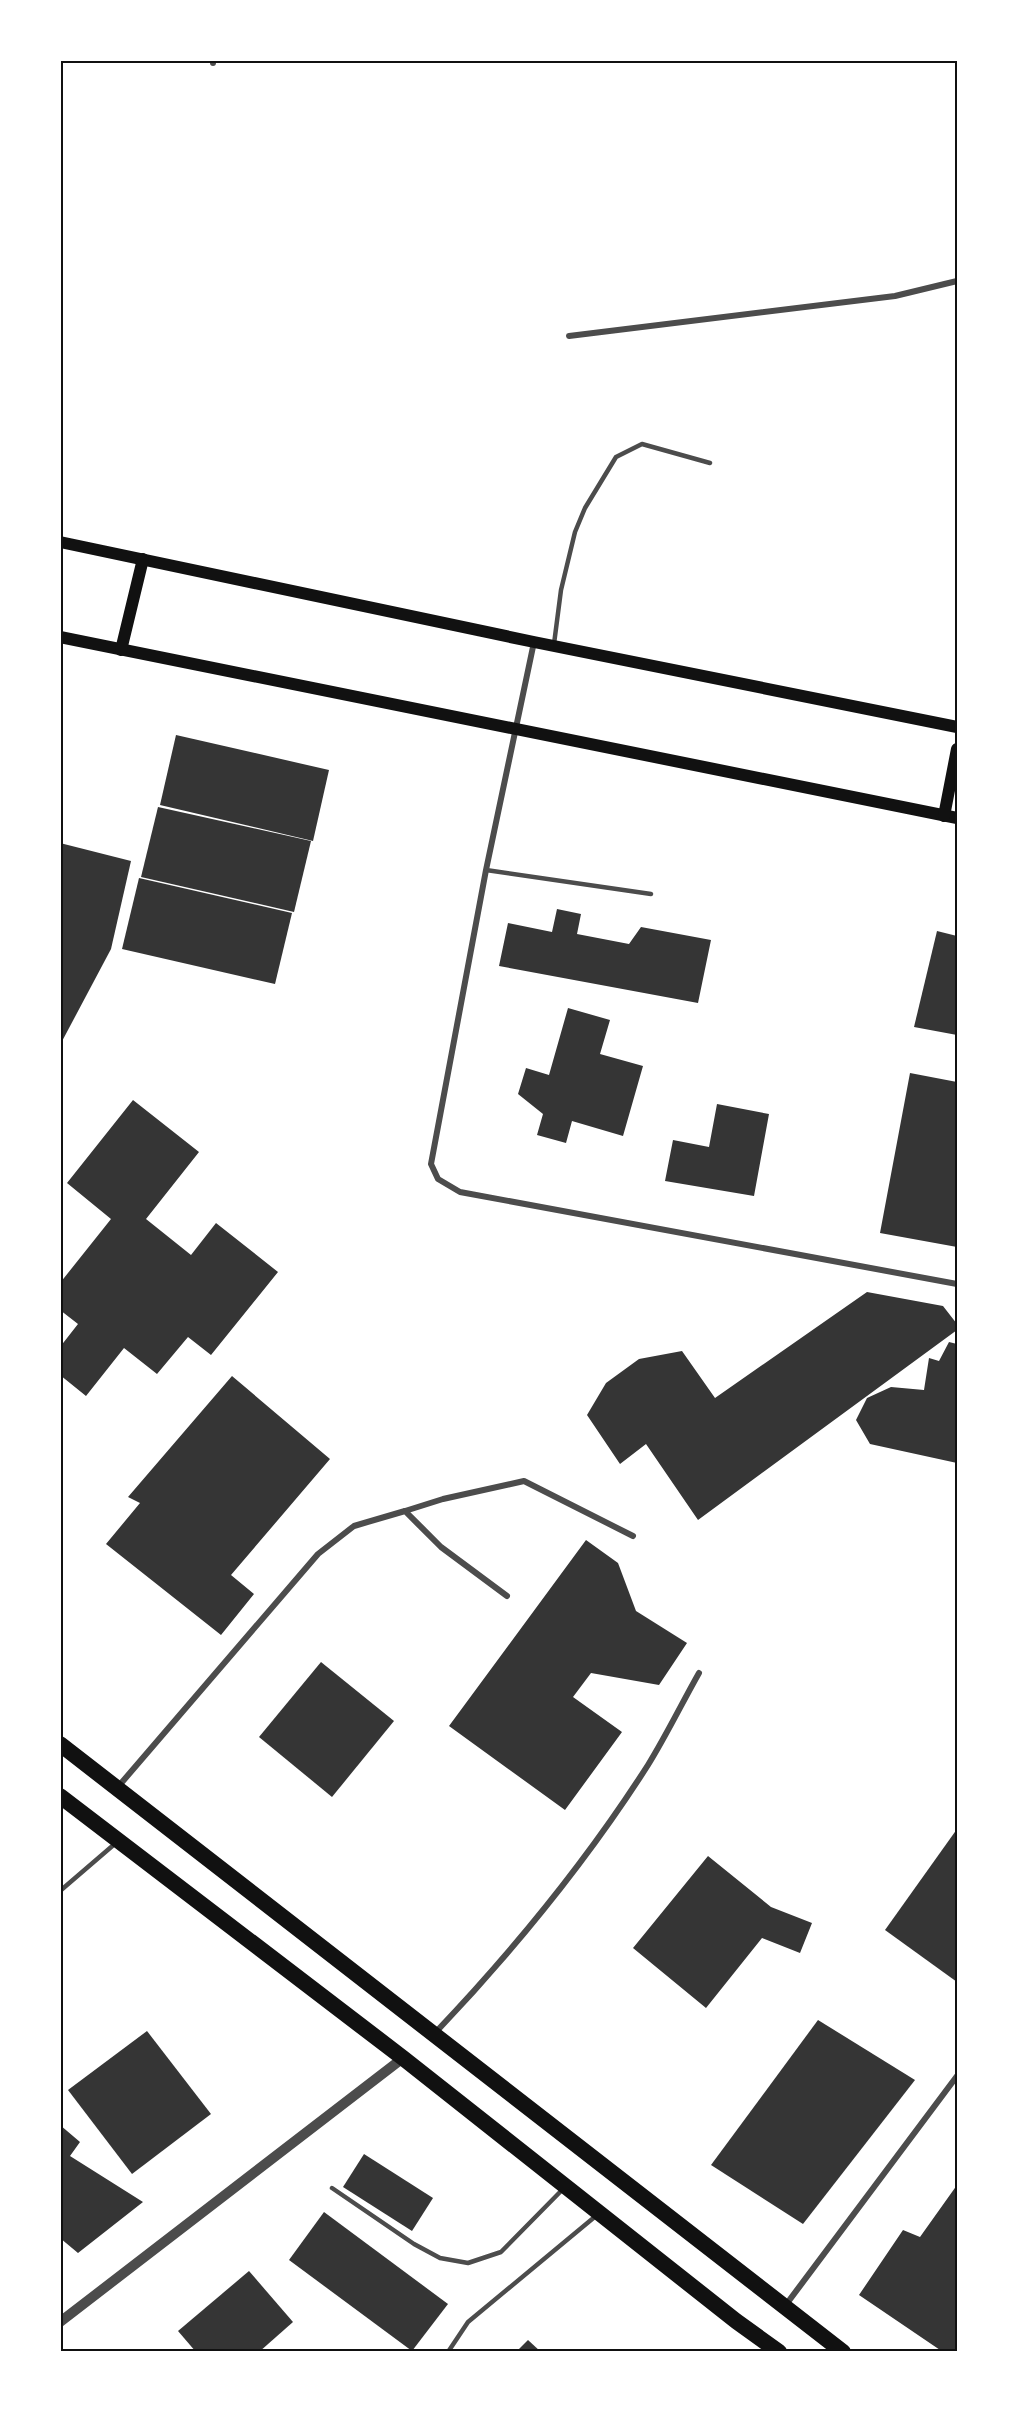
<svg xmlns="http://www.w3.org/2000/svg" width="1017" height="2412" viewBox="0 0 1017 2412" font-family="Inter,sans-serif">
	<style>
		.building { fill: #353535 }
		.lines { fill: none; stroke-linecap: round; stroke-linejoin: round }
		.service { stroke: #4c4c4c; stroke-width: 4.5 }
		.minor { stroke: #4c4c4c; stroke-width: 6 }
		.tertiary { stroke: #4c4c4c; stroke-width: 10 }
		.secondary { stroke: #111; stroke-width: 12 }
		.trunk { stroke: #111; stroke-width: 16 }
		.neatline { fill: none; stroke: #111; stroke-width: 2 }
	</style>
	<rect width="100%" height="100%" fill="#fff"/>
	<g class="building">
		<path d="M176,735l153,35 -16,71 -153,-36z"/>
		<path d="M158,807l153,34 -17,71 -153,-35z"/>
		<path d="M60,843l71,18 -20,88 -51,96z"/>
		<path d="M139,878l153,35 -17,71 -153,-35z"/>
		<path d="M557,909l24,5 -4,20 52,10 12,-17 70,13 -13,63 -199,-37 9,-43 44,9z"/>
		<path d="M937,931l20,5v99l-43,-8z"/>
		<path d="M568,1008l42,12 -10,34 43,12 -20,70 -51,-15 -6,22 -29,-8 6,-21 -25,-20 8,-26 23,7z"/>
		<path d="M910,1073l47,9v165l-77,-14z"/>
		<path d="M133,1100l66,52 -53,67 45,36 25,-32 62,49 -67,83 -23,-18 -31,37 -33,-26 -38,48 -26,-21v-28l18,-23 -18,-14v-27l51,-64 -44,-36z"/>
		<path d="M717,1104l52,10 -15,82 -89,-15 8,-41 36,7z"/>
		<path d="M867,1292l76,14 14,18v6l-259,190 -52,-76 -26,20 -33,-49 19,-32 33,-24 43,-8 33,47z"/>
		<path d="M949,1342l8,2v119l-87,-19 -14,-24 11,-22 24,-11 33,3 5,-32 10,3z"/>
		<path d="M232,1376l98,83 -99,116 23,19 -33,41 -115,-91 34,-41 -12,-6z"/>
		<path d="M586,1540l32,23 18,48 51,32 -28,42 -68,-12 -18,24 49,35 -57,78 -116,-84z"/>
		<path d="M321,1662l73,59 -62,76 -73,-60z"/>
		<path d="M957,1829v153l-72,-52z"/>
		<path d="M708,1856l63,51 41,16 -12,30 -38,-15 -56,70 -73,-60z"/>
		<path d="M818,2020l97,60 -112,144 -92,-59z"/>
		<path d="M147,2031l64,83 -79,60 -64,-84z"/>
		<path d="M60,2125l20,17 -10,14 73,46 -65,51 -18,-15z"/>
		<path d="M364,2154l69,44 -21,33 -69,-44z"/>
		<path d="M957,2185v165l-2,2h-12l-84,-57 44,-65 17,7z"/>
		<path d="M324,2212l124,92 -36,47 -123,-91z"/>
		<path d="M249,2271l44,51 -34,30h-63l-18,-21z"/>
		<path d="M528,2340l13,12h-25z"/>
	</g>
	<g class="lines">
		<g class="service">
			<path d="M554,644l7,-54 14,-58 10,-24 31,-51 26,-13 68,19"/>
			<path d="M486,870l165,24"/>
			<path d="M60,1891l57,-49"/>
			<path d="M332,2188l82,56 26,14 28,5 33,-11 62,-63"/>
			<path d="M448,2352l20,-30 129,-107"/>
		</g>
		<g class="minor">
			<path d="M213,63v-3"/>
			<path d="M569,336l326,-40 62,-15"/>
			<path d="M534,642l-48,228 -55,294 7,15 22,13 497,92"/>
			<path d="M405,1511l38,-12 81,-18 109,55"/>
			<path d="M117,1788l201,-234 36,-28 51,-15 36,36 66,49"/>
			<path d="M434,2034c79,-83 152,-172 214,-269 18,-29 34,-62 51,-92"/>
			<path d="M785,2306l172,-230"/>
		</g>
		<path class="tertiary" d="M60,2322l343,-264"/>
		<g class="secondary">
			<path d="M60,542l474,100 423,85"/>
			<path d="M60,637l897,181"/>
			<path d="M121,650l22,-91"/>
			<path d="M944,816l13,-67"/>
		</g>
		<g class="trunk">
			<path d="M60,1744l783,608"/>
			<path d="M60,1796l343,262 333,263 43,31"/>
		</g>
	</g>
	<rect width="1017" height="2412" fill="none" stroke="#ffffff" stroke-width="123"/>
	<rect x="62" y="62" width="894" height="2288" class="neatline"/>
</svg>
